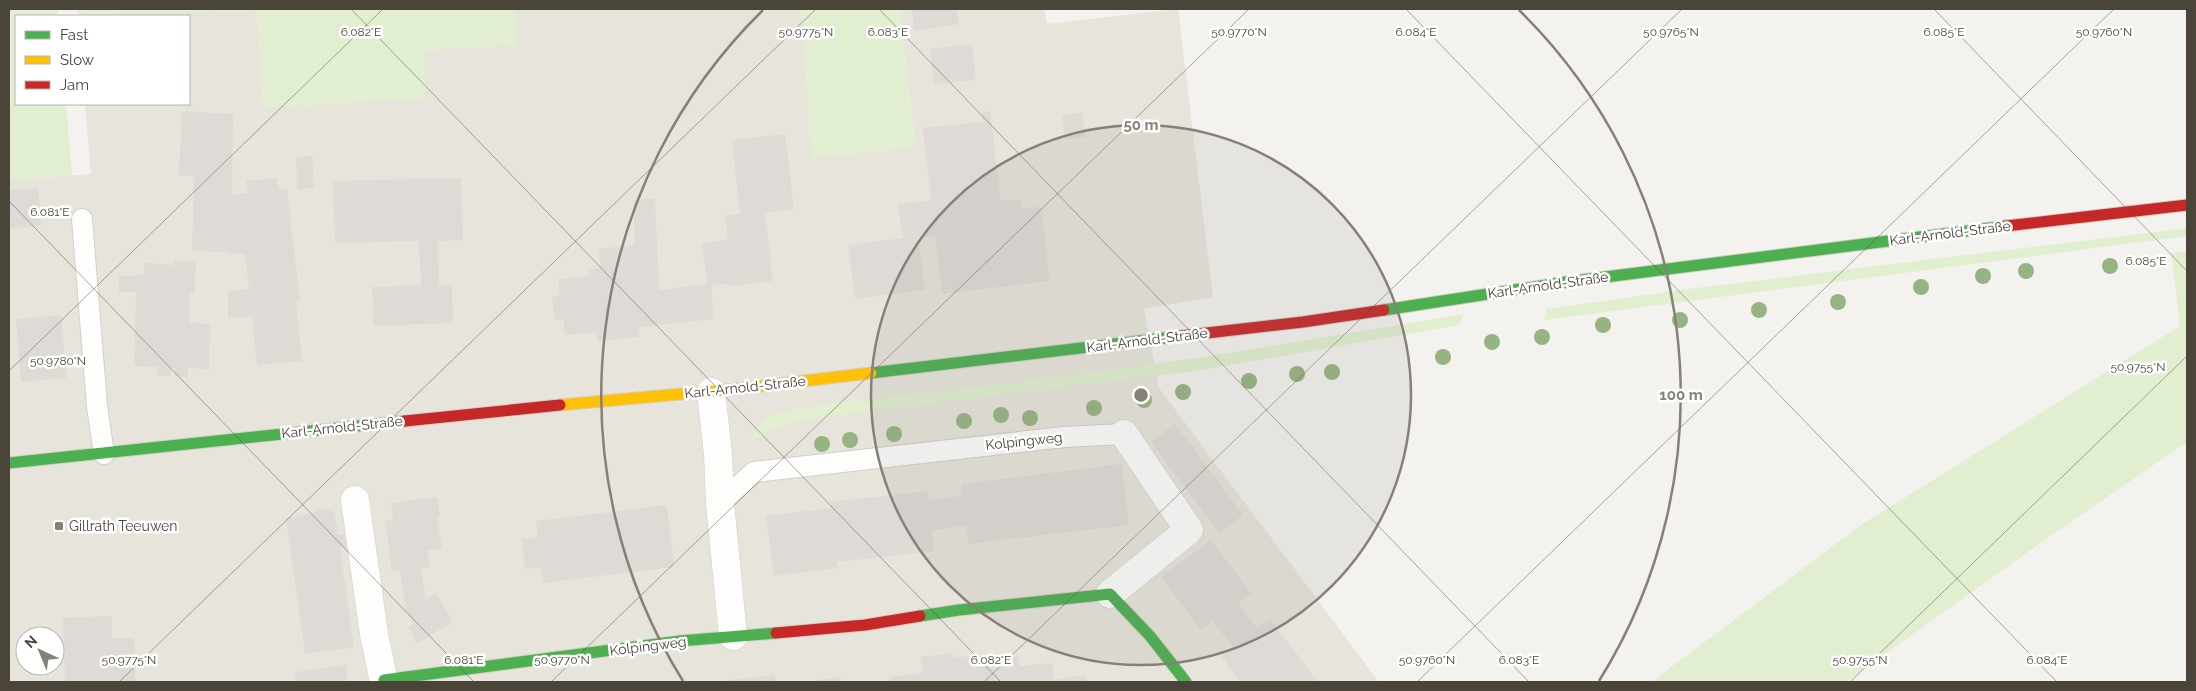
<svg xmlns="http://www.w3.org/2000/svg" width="2196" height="691" viewBox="0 0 2196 691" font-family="Raleway,sans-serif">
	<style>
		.residential { fill: #e7e4dc; fill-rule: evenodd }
		.green { fill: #e1eecf }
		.building { fill: #dedbd6 }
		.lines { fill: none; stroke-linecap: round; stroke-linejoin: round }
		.lane-casing { stroke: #d2d0cb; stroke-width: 22 }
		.street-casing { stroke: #d2d0cb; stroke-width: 29 }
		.fast-casing { stroke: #d3cfc5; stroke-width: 13 }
		.slow-casing { stroke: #d3cfc5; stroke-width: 13 }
		.jam-casing { stroke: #d3cfc5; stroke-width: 13 }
		.lane { stroke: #fdfdfc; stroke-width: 20 }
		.street { stroke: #fdfdfc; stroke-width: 28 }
		.fast { stroke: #4caf50; stroke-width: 11 }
		.slow { stroke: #ffc107; stroke-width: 11 }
		.jam { stroke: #c62828; stroke-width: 11 }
		.tree { fill: #96b382 }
		.ticks { fill: none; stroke: #4b4439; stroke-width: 1; stroke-opacity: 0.45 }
		.ring { fill: none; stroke: #868178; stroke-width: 2.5 }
		.poi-dot { fill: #868178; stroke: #fff; stroke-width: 2 }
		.labels { text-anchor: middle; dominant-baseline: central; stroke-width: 5; stroke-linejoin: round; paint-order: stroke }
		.street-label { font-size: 14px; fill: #4b4439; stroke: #fff }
		.poi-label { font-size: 14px; fill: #4b4439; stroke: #fff; text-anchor: start }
		.ticks-label { font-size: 12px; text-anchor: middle; fill: #4b4439; stroke: #fff; stroke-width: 5; stroke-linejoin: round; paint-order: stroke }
		.centre { fill: #868178; stroke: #fff; stroke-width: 2.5 }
		.ring-label { font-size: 15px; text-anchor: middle; font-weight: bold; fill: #868178; stroke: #fff; stroke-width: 5; stroke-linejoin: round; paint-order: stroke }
	</style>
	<rect width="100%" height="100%" fill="#f4f2ee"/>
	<path class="residential" d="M516,9h286l10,149 103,-11 -15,-138h144l3,15 131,-15 35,288 -69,12 15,79 220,294h-1370v-502l82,-6 -6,-70h104v-88h-110l-1,-2 179,-4 7,97 161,-9v-48l91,-5zM25,636h30v30h-30z"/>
	<g class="green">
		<path d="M9,9h49v7h-42v88h50l6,71 -63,5z"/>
		<path d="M78,9h438l1,36 -92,5 1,48 -162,9 -7,-97 -179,4z"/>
		<path d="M802,9h98l15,138 -104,11z"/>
		<path d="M2187,228v8l-643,84 2,-11 142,-20z"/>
		<path d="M2187,251v191l-151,104 -190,136h-195l210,-157 319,-199 -9,-73z"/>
		<path d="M1464,314l-3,8 -7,4 -252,44 -362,45c-22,4 -47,5 -68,15 -8,3 -16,11 -24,11l13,-18 8,-7 11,-4 63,-10 145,-16 209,-28z"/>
	</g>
	<g class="building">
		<path d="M912,9h45l2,15 -45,7z"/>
		<path d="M972,44l4,36 -42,4 -4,-35z"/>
		<path d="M182,111l51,3 -1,81 16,-2 -2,-12 31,-3 2,12 8,-1 13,113 -4,1 6,58 -45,4 -5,-49 -24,3v-28l21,-2 -4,-36 -15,1v-2l-38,-1 2,-75 -15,-1z"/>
		<path d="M990,111l11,90 20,-2 1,10 19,-2 9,74 -108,13 -7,-58 -17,2 7,52 -70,9 -7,-54 55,-7 -5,-34 33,-4 -8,-72 60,-6 -1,-10z"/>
		<path d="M1082,112l4,25 -21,2 -3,-24z"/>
		<path d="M785,134l9,75 -29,4 8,68 -44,5 -1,-2 -17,1 3,34 -75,8 1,10 -43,4 -1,-9 -31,3 -2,-16 -8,1 -3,-23 8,-1 -2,-17 31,-3v-7l12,-1 -2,-19 35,-4v-45l21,-2 4,92 48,-6 -5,-41 26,-3 -3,-25 15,-1 -8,-74z"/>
		<path d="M312,156l2,32 -17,1 -1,-32z"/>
		<path d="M461,178l2,62 -25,1 1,45 13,-1 1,38 -79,3 -2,-39 49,-2 -2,-44 -84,2 -2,-62z"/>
		<path d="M38,188l3,38 -32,2v-38z"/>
		<path d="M174,261h22l-1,32h-5l-1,30 21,1 -1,45 -21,-1v9l-13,-1v-8h-4v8h-14l1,-9 -24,-1 2,-74h-17v-16l25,-1v-12l30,2z"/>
		<path d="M61,315l5,63 -45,4 -5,-63z"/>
		<path d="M1175,424l68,91 -24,18 -68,-91z"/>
		<path d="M1122,464l7,61 -161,19 -2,-18 -34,4 2,21 -97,11 1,6 -64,8 -8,-60 65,-8 -1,-6 97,-11 1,9 34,-4 -1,-12z"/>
		<path d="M437,497l3,19h-3l5,32 -15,2 4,17 -10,1 5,31 10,-6 17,29 -36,21 -9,-16 6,-3 -8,-14 -6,-40 -8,1 -7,-50 8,-1 -2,-17z"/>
		<path d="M667,505l7,62 -131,16 -2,-16 -16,2 -3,-30 16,-2 -2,-16z"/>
		<path d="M328,509l3,3 3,-1 4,24 7,-1 1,13 -6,1 14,99 -49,7 -19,-136 29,-5 3,-3z"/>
		<path d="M1211,540l40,53 -13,10 19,25 13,-9 48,63h-78l-19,-26 12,-9 -20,-26 -12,9 -40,-53z"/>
		<path d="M112,616v22h22l1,44h-70l-2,-64z"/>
		<path d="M953,653v5l32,-4 2,6 31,-4 2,10 32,-3 2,16 32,-4 1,7h-197l-1,-5 34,-4 -2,-16z"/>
		<path d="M346,665l2,17h-52l-1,-10z"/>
		<path d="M775,675v7h-52l-1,-1z"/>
		<path d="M840,677l1,5h-29v-1z"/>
	</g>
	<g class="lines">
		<defs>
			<g id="lane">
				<path d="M82,219l15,187 7,48"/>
				<path d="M720,503l34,-31 310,-35 60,-3"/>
			</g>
			<g id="street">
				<path d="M711,392l7,62 2,49 13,133"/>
				<path d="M355,500l19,134 10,48"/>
				<path d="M1110,594l79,-64 -65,-96"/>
			</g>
			<g id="fast">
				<path d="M1384,310l182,-28 440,-56"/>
				<path d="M871,373l310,-37"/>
				<path d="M9,463l396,-42"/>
				<path d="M920,616l39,-6 151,-16 40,42 36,46"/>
				<path d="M384,680l296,-39 96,-8"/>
			</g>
			<path id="slow" d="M560,405l176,-16 135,-16"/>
			<g id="jam">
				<path d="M2006,226l181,-21"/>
				<path d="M1181,336l122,-14 81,-12"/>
				<path d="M405,421l155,-16"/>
				<path d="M776,633l89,-8 55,-9"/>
			</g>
		</defs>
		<use href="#lane" class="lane-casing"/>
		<use href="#street" class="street-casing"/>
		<use href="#fast" class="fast-casing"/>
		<use href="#slow" class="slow-casing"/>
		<use href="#jam" class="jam-casing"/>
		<use href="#lane" class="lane"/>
		<use href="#street" class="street"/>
		<use href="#fast" class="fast"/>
		<use href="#slow" class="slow"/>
		<use href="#jam" class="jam"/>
	</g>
	<g class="tree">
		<circle cx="2110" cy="266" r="8"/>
		<circle cx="2026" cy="271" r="8"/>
		<circle cx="1983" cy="276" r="8"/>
		<circle cx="1921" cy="287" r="8"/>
		<circle cx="1838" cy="302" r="8"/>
		<circle cx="1759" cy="310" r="8"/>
		<circle cx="1680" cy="320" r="8"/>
		<circle cx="1603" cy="325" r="8"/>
		<circle cx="1542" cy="337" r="8"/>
		<circle cx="1492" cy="342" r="8"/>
		<circle cx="1443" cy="357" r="8"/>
		<circle cx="1332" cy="372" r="8"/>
		<circle cx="1297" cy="374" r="8"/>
		<circle cx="1249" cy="381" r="8"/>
		<circle cx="1183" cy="392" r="8"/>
		<circle cx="1144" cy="400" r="8"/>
		<circle cx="1094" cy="408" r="8"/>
		<circle cx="1001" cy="415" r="8"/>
		<circle cx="1030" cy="418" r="8"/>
		<circle cx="964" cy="421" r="8"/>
		<circle cx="894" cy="434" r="8"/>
		<circle cx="850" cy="440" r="8"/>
		<circle cx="822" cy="444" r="8"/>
	</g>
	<path class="ticks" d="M351,9l650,673M879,9l650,673M1406,9l651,673M1934,9l253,262M9,201l465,481M9,371l374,-362M119,682l697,-673M551,682l698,-673M984,682l698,-673M1417,682l697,-673M1850,682l337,-326"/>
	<circle cx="1141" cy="395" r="270" fill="#868178" fill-opacity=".12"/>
	<g class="ring">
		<circle cx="1141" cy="395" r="270"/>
		<path d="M683 681A540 540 0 0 1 763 10M1519 10A540 540 0 0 1 1599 681"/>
	</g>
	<rect class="poi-dot" x="54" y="521" width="10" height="10" rx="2.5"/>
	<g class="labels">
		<g class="street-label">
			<text transform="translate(1950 233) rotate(-7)">Karl-Arnold-Straße</text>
			<text transform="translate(1548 285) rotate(-8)">Karl-Arnold-Straße</text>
			<text transform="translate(1147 340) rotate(-7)">Karl-Arnold-Straße</text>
			<text transform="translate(745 387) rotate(-6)">Karl-Arnold-Straße</text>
			<text transform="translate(342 427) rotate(-6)">Karl-Arnold-Straße</text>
			<text transform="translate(1024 441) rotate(-6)">Kolpingweg</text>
			<text transform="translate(648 646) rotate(-7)">Kolpingweg</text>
		</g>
		<g class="poi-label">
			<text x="69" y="526">Gillrath Teeuwen</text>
		</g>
	</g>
	<g class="ticks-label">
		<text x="806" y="36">50.9775°N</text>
		<text x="1239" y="36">50.9770°N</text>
		<text x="1671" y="36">50.9765°N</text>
		<text x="2104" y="36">50.9760°N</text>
		<text x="1944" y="36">6.085°E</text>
		<text x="361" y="36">6.082°E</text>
		<text x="888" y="36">6.083°E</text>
		<text x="1416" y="36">6.084°E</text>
		<text x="50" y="216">6.081°E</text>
		<text x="2146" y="265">6.085°E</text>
		<text x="58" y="365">50.9780°N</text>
		<text x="2138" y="371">50.9755°N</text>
		<text x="464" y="664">6.081°E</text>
		<text x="991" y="664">6.082°E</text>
		<text x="1519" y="664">6.083°E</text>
		<text x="2047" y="664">6.084°E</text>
		<text x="129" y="664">50.9775°N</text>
		<text x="562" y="664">50.9770°N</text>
		<text x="1427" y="664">50.9760°N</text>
		<text x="1860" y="664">50.9755°N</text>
	</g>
	<circle cx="1141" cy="395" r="8" class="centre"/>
	<g class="ring-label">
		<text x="1141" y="130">50 m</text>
		<text x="1681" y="400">100 m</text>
	</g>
	<rect width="2196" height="691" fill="none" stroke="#4b4439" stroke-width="20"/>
	<rect x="15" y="15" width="175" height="90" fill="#ffffff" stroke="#b7b4b0"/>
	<rect x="25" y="31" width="25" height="8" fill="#4caf50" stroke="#b7b4b0"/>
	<text x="60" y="40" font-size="15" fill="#4b4439">Fast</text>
	<rect x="25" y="56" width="25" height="8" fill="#ffc107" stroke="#b7b4b0"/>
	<text x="60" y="65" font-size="15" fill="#4b4439">Slow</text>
	<rect x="25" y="81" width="25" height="8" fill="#c62828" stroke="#b7b4b0"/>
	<text x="60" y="90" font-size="15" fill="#4b4439">Jam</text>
	<g transform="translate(40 651) rotate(316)"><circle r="24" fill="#ffffff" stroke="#b7b4b0"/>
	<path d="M0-4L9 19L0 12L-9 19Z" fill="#868178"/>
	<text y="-8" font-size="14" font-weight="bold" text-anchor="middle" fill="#4b4439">N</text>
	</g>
</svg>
